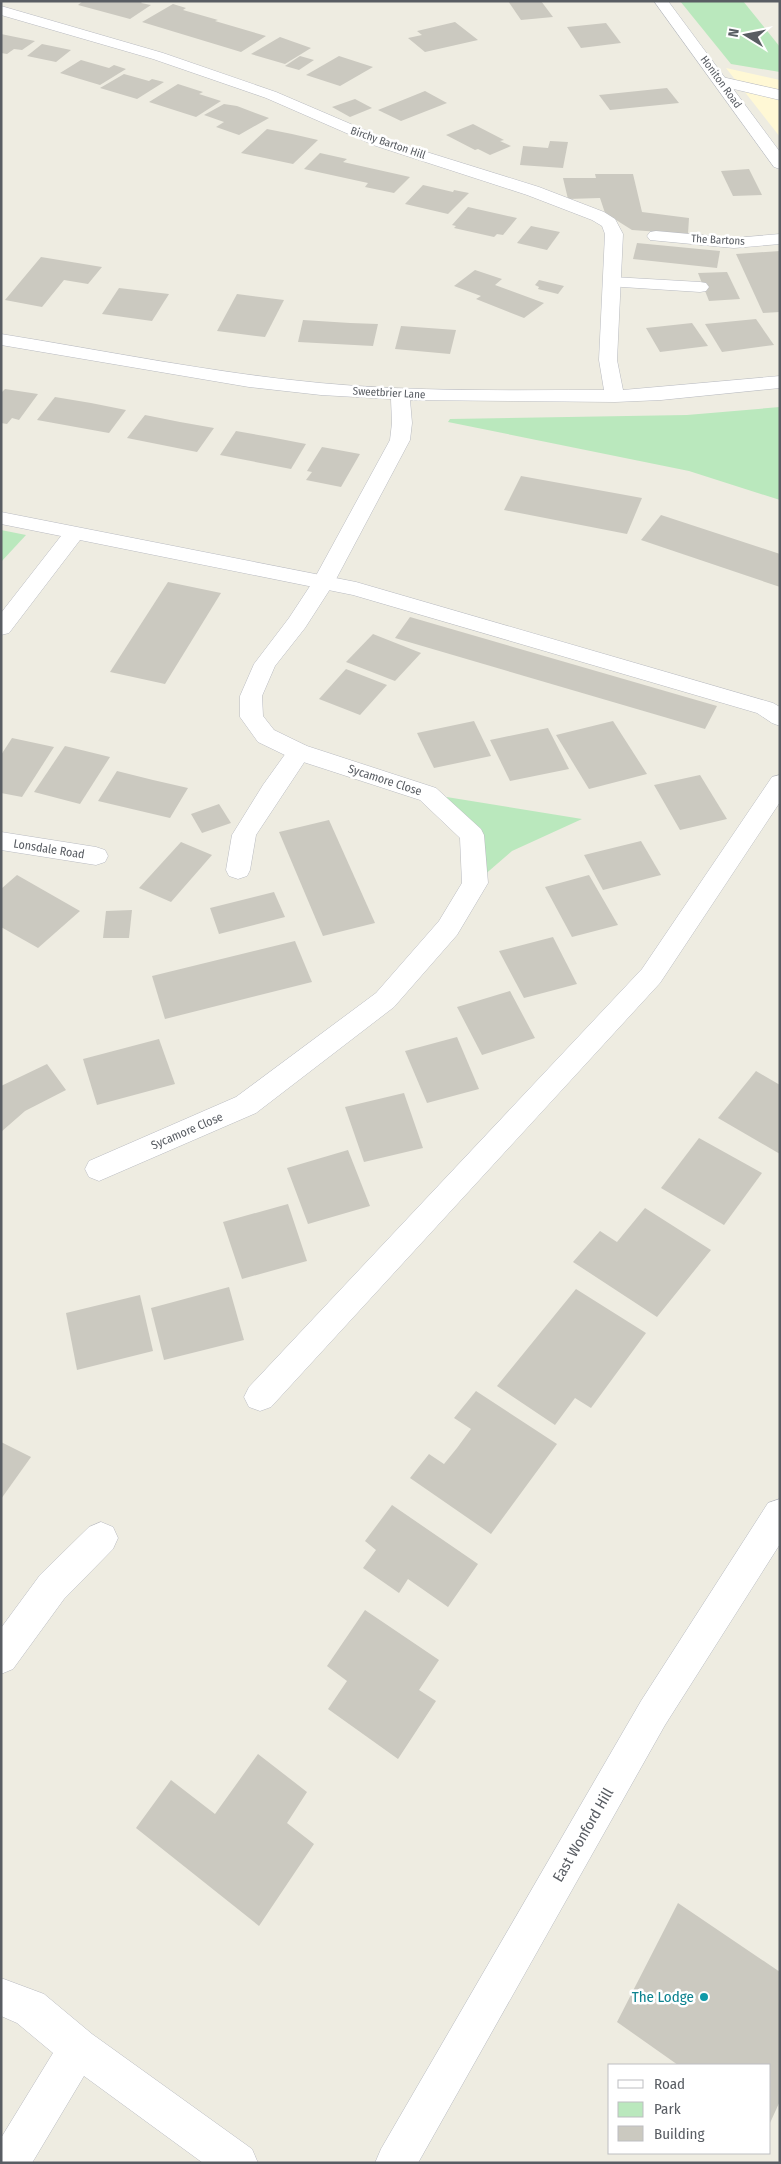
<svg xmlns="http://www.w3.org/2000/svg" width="781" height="2164" viewBox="0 0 781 2164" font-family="'Fira Sans Condensed',sans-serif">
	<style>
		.commercial { fill: #fff8d5 }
		.green { fill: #bae8bd }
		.building { fill: #cbc9c0 }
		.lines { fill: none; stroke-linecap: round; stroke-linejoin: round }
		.service-casing { stroke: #b9bbc1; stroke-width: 1 }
		.minor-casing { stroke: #b9bbc1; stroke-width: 1 }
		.secondary-casing { stroke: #b7bac1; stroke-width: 1 }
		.service { fill: #fff; fill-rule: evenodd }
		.minor { fill: #fff; fill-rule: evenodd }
		.secondary { fill: #fff; fill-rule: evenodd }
		.culture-dot { fill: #0f9aa8; stroke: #fff; stroke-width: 2 }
		.labels { text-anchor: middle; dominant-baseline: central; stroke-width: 5; stroke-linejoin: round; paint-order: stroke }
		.far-street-label { font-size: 11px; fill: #595d63; stroke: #fff }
		.street-label { font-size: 12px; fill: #595d63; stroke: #fff }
		.near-street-label { font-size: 15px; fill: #595d63; stroke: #fff }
		.near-culture-label { font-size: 15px; fill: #0d838f; stroke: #fff; text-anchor: end }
	</style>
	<rect width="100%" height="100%" fill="#eeece1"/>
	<path class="commercial" d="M726,68l54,12v57z"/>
	<g class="green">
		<path d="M680,1h63l37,46v25l-49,-8z"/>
		<path d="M780,407v93l-91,-29 -241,-49 2,-3 237,-4z"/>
		<path d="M1,530l25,5 -25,27z"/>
		<path d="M428,794l154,25 -70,32 -37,32 -3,-48z"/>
	</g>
	<g class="building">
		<path d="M83,1h60l-2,2 10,2 -21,14 -52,-14z"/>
		<path d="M508,1h33l12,16 -32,3z"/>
		<path d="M173,4l13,4 -3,2 35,10 -3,1 51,15 -25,16 -99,-30z"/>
		<path d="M455,22l23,18 -53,12 -17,-14 14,-3 -5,-4z"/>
		<path d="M606,23l15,20 -40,5 -14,-21z"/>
		<path d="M1,34l34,7 -13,9 -8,-1 -7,5 -6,-1z"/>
		<path d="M280,37l31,11 -26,16 -34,-10z"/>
		<path d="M42,44l29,6 -15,12 -29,-6z"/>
		<path d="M300,56l14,4 -15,10 -14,-4z"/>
		<path d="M339,56l34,11 -33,19 -34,-11z"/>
		<path d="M81,60l28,8 5,-3 12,4 -26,16 -40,-12z"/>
		<path d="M124,74l25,7 3,-2 12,3 -27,17 -37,-11z"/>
		<path d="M178,84l25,8 -4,2 22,7 -25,16 -47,-15z"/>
		<path d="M667,88l12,15 -69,7 -11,-15z"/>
		<path d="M425,91l22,12 -46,18 -23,-11z"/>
		<path d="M355,99l17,9 -22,9 -18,-10z"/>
		<path d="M224,104l13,2 32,12 -30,17 -23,-8 8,-5 -20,-7z"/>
		<path d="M473,124l31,16 -4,1 11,5 -21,9 -12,-6 -3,1 -29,-15z"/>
		<path d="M267,129l25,5 26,6 -25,24 -52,-11z"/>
		<path d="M550,141l18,1 -5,26 -43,-3 3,-19 25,2z"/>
		<path d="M320,153l27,6 -4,3 67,15 -16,16 -29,-6 3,-4 -64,-14z"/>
		<path d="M749,169l13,26 -29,1 -12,-25z"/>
		<path d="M595,174h38l9,38 47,6 -1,16 -56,-4 -27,-17 -5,-15 -32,1 -5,-21h33z"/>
		<path d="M423,185l30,7 1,-2 15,3 -21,21 -43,-10z"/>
		<path d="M468,207l49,11 -14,17 -6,-1 -3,3 -40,-9 2,-2 -4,-1z"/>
		<path d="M531,226l29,6 -13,18 -30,-7z"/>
		<path d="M637,243l83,8 -3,17 -84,-9z"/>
		<path d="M780,251v61l-17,1 -27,-59z"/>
		<path d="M41,257l61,10 -14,17 -24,-4 -22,27 -37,-7z"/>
		<path d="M475,270l27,9 -7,6 49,18 -20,15 -48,-19 5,-3 -27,-10z"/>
		<path d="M727,272l13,27 -31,2 -11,-28z"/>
		<path d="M539,280l25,6 -6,8 -20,-5 1,-2 -4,-2z"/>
		<path d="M119,288l50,6 -17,27 -50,-7z"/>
		<path d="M237,294l47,6 -19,37 -48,-6z"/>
		<path d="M756,319l18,26 -52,7 -17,-28z"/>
		<path d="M303,320l47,3 28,1 -5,22 -75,-4z"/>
		<path d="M692,323l16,23 -48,6 -14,-24z"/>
		<path d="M401,326l55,4 -6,24 -55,-5z"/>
		<path d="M5,389l33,5 -19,26 -7,-2 -5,6 -6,-1v-30z"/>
		<path d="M55,397l36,6 35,7 -17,23 -72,-13z"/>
		<path d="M145,415l35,7 34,6 -17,24 -70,-14z"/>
		<path d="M236,431l34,6 36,7 -15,25 -71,-14z"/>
		<path d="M322,447l38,7 -19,33 -35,-7 6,-8 -5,-1z"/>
		<path d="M521,476l121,22 -15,36 -123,-24z"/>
		<path d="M661,515l119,39v33l-139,-47z"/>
		<path d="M168,582l53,11 -56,91 -55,-12z"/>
		<path d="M410,617l307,89 -12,23 -310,-91z"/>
		<path d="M373,634l48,19 -26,28 -49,-19z"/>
		<path d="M346,669l41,16 -27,30 -41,-16z"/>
		<path d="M474,721l17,35 -57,12 -17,-35z"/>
		<path d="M613,721l34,53 -58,15 -33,-54z"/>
		<path d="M548,728l21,41 -59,12 -20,-41z"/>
		<path d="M12,738l42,9 -32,50 -21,-4v-38z"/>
		<path d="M65,746l45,11 -30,47 -46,-12z"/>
		<path d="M117,771l36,9 35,8 -18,30 -72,-17z"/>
		<path d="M700,775l27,44 -47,11 -26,-45z"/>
		<path d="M219,804l12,19 -29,10 -11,-19z"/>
		<path d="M329,820l46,103 -52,13 -44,-104z"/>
		<path d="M641,841l20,34 -58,15 -19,-35z"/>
		<path d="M181,842l31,13 -41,47 -32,-14z"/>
		<path d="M17,875l63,36 -42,37 -37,-21v-38z"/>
		<path d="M589,875l29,50 -46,12 -27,-50z"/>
		<path d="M274,892l11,25 -66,17 -9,-26z"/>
		<path d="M132,910l-3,28h-26l3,-27z"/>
		<path d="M553,937l24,47 -53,14 -25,-47z"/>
		<path d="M295,941l17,41 -147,37 -13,-43z"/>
		<path d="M510,991l25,47 -53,17 -25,-48z"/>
		<path d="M457,1037l22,52 -52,14 -22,-52z"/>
		<path d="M159,1039l16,45 -78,21 -14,-46z"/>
		<path d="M47,1064l19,26 -41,21 -24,21v-46z"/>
		<path d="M756,1071l24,14v69l-62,-36z"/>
		<path d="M404,1093l19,55 -59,14 -19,-55z"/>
		<path d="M699,1138l63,35 -38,52 -63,-37z"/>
		<path d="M348,1150l22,56 -62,18 -21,-56z"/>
		<path d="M288,1204l19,57 -65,18 -19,-57z"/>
		<path d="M645,1208l66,42 -54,67 -84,-55 27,-31 17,11z"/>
		<path d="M229,1287l15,53 -80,20 -13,-52z"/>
		<path d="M576,1289l70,44 -55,75 -16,-10 -20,27 -58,-39z"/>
		<path d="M140,1295l13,56 -76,19 -11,-57z"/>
		<path d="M476,1391l81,53 -66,90 -81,-56 19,-24 15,10 13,-16 14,-19 -17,-11z"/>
		<path d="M1,1442l30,15 -30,42z"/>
		<path d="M392,1505l86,59 -30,43 -40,-28 -9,14 -36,-25 13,-18 -11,-9z"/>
		<path d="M365,1610l74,50 -20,30 17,11 -38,58 -70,-50 19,-28 -20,-15z"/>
		<path d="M258,1754l49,38 -20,31 27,21 -55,82 -123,-98 35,-48 44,34z"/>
		<path d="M678,1903l102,69v129l-10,22v-58h-92l-61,-43z"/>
	</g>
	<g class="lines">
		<defs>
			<g id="service">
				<path d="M722,77l58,13v10l-63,-15 -3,-3 3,-3z"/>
				<path d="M613,277l87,5 6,1 3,4 -3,4 -6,1 -93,-6 -3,-4 3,-4z"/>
				<path d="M1,512l355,70 417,121 7,4v19l-8,-3 -15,-10 -404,-118 -273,-55 -71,93 -8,2v-22l60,-77 -60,-12z"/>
				<path d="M299,744l8,2 4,6 -55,83 -6,35 -3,6 -9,3 -9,-3 -3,-6 6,-35 31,-50 28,-39z"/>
				<path d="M780,775v27l-120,181 -389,424 -11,4 -11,-4 -5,-10 5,-10 393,-418 130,-192z"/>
				<path d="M1,1978l43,16 48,40 160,115 6,14h-55l-119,-87 -52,87h-31v-25l52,-85 -36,-30 -16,-7z"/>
			</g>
			<g id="minor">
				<path d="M1,6l162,47 113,39 112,48 151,47 65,25 11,7 8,15 -6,126 6,30 157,-14v12l-119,12 -46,2 -205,-2 2,23 -2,17 -76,143 -29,45 -30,38 -13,30 1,20 11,14 33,16 129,42 45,41 3,6 4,48 -31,52 -63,72 -138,106 -157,68 -10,-4 -4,-8 4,-8 147,-64 140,-104 63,-72 23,-38 -2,-45 -40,-38 -129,-42 -33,-16 -18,-25v-21l14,-32 35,-46 23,-35 78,-143 2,-17 -1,-24 -70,-4 -72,-8 -248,-42v-11c106,17 212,39 319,49 94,9 190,7 284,7l-5,-30 6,-126 -3,-8 -10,-6 -65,-25 -151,-49 -110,-48 -113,-39 -152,-44z"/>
				<path d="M656,231l78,7 46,-4v10l-46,4 -84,-8 -3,-4 3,-4z"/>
				<path d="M1,832l95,15 9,3 3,6 -3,6 -9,3 -95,-15z"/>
				<path d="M101,1522l12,5 5,11 -5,11 -49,50 -51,70 -12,5v-46l39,-53 49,-48z"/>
			</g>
			<g id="secondary">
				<path d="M654,1h14l112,151v17l-6,-2z"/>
				<path d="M780,1499v45l-115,181 -247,438h-43l6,-14 260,-448 127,-198z"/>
			</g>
		</defs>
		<use href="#service" class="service-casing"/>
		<use href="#minor" class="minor-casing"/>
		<use href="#secondary" class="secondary-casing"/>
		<use href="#service" class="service"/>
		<use href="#minor" class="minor"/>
		<use href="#secondary" class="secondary"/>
	</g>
	<circle class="culture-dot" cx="704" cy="1997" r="5"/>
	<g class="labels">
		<g class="far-street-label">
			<text transform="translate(721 82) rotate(54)">Honiton Road</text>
			<text transform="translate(388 143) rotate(19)">Birchy Barton Hill</text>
			<text transform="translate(718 240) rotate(3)">The Bartons</text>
			<text transform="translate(389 393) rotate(3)">Sweetbrier Lane</text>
		</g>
		<g class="street-label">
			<text transform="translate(385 780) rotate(18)">Sycamore Close</text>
			<text transform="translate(49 849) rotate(9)">Lonsdale Road</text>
			<text transform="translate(187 1131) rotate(-23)">Sycamore Close</text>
		</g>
		<g class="near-street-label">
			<text transform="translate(583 1835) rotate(-60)">East Wonford Hill</text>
		</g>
		<g class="near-culture-label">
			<text x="694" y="1997">The Lodge</text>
		</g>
	</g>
	<rect width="781" height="2164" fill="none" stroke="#595d63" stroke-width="5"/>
	<rect x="608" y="2064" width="162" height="90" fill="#ffffff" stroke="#bdbec1"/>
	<rect x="618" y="2080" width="25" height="8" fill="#ffffff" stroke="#bdbec1"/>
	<text x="654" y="2089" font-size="15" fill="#595d63">Road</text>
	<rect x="618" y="2102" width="25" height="15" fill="#bae8bd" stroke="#bdbec1"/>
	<text x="654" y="2114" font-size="15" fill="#595d63">Park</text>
	<rect x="618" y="2126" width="25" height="15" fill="#cbc9c0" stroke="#bdbec1"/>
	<text x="654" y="2139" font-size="15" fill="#595d63">Building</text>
	<g transform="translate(746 35) rotate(280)" stroke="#ffffff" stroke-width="4" paint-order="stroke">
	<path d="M0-4L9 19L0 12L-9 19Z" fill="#595d63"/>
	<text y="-8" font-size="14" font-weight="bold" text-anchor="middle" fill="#595d63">N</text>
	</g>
</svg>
